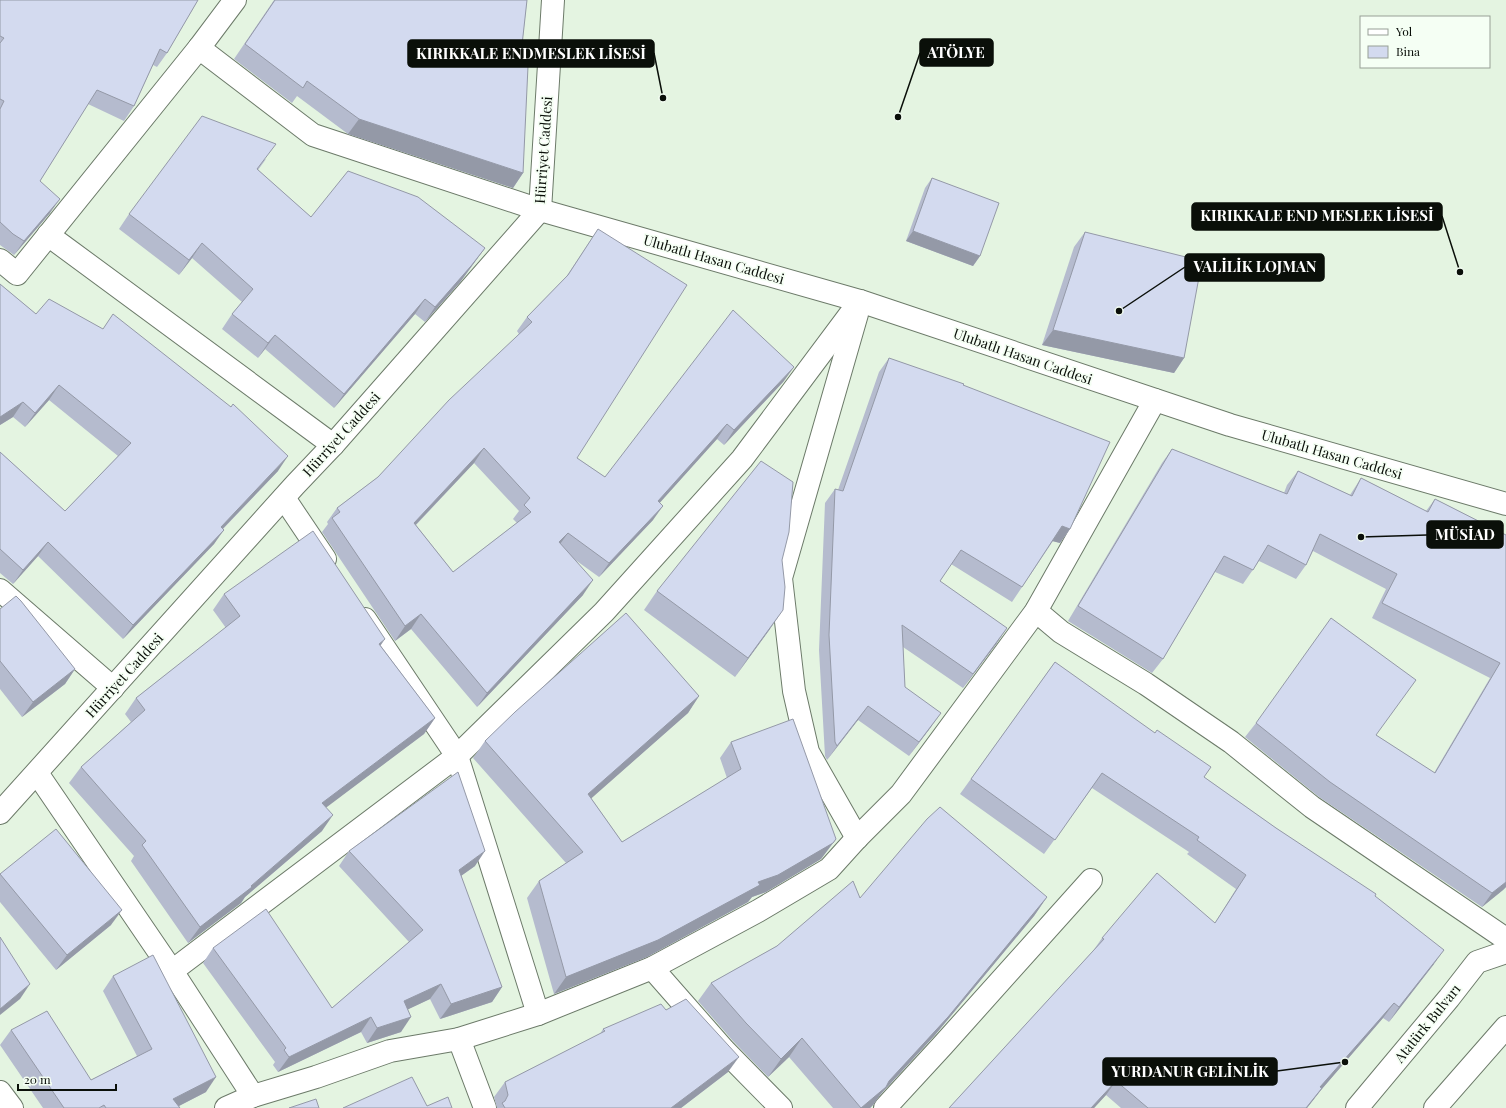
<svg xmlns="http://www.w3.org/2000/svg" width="1506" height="1108" viewBox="0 0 1506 1108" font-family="'Playfair Display',serif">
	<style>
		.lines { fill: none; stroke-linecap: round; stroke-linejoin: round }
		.minor-casing { stroke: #6c7a69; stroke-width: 24 }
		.tertiary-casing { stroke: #6c7a69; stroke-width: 24 }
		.secondary-casing { stroke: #6c7a69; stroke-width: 24 }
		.minor { stroke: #fff; stroke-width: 22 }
		.tertiary { stroke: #fff; stroke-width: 22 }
		.secondary { stroke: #fff; stroke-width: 22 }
		.wall { fill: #b5bbce; fill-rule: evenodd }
		.shaded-wall { fill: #9499a7 }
		.building { fill: #d3daef; stroke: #9499a7; fill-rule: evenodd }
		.labels { text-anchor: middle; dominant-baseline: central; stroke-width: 3.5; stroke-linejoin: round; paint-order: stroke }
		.street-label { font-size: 14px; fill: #0a0f09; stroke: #f5fff4 }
		.leader { fill: none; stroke: #0a0f09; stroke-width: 1.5 }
		.callout-dot { fill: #0a0f09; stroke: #f5fff4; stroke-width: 1.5 }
		.callout { fill: #0a0f09; stroke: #0a0f09; stroke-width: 1.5 }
		.callout-label { font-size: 15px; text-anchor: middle; font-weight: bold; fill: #fff }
	</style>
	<rect width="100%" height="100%" fill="#e4f4e1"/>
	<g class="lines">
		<defs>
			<g id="minor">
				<path d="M199,48l114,87 227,75"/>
				<path d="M48,235l285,210"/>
				<path d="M0,260l17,14 182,-226 36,-48"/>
				<path d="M857,314l-76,264 13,113 14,61 49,86"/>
				<path d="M284,498l41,61"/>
				<path d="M0,590l113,98"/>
				<path d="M1036,611l25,21 85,52 85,58 81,65 194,132"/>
				<path d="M365,619l92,137 81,258"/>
				<path d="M37,773l135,198 81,125"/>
				<path d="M652,968l72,82 57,58"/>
				<path d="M172,971l285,-215 147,-144 138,-153 118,-158"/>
				<path d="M459,1039l26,69"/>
				<path d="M226,1108l27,-12 63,-19 74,-26 69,-12 79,-25 114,-46 106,-57 71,-42 28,-31 44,-44 135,-183 119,-211"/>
				<path d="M885,1108l58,-63 148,-165"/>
			</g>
			<g id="tertiary">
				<path d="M540,210l320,91 370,124 276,79"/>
				<path d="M0,813l295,-328 38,-40 207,-235 13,-210"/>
				<path d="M0,1092l12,16"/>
			</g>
			<g id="secondary">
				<path d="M1357,1108l92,-110 28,-36 29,-10"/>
				<path d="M1435,1108l71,-81"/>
			</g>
		</defs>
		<use href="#minor" class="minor-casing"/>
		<use href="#tertiary" class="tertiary-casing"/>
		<use href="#secondary" class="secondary-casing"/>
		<use href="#minor" class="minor"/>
		<use href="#tertiary" class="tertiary"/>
		<use href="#secondary" class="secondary"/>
	</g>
	<g class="wall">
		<path d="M0,0h198l-31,53 -10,14 -4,-2 -19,41 -10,15 -36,-17 -48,77 10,32 -36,42 -14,-10z"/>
		<path d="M274,0h253l-5,45 1,128 -10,15 -165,-54 -51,-38 -5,7 -58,-44z"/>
		<path d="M266,159l-8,11 53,47 174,31 -24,33 -36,41 -10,-8 -81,94 -69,-59 -7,9 -36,-29 10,-15 10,-12 -50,-44 -13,17 -60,-46 10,-15z"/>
		<path d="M932,178l48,78 -7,10 -67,-25 19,-53z"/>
		<path d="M598,229l-21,229 28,19 179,-96 -60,64 -7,-6 -58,64 -6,17 -54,57 -25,-18 9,36 -106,112 -66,-78 -16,12 -73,-109 6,-8 -1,-2 10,-14 41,-31 141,-143 -2,-3 10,-14 39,-40zM474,463l45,48 -6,8 4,4 -64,49 -37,-47z"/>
		<path d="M1085,232l99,126 -10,15 -132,-28 32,-98z"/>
		<path d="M0,284l36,30 242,157 -55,58 -9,15 -91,95 -85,-83 -25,28 -13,-11v-121l65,59 53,-55 -69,-56 -24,27 -12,-10 -13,8z"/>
		<path d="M889,358l74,27 107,144 -10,14 -7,-2 -41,61 -61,-38 -11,17 57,62 -34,45 -60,-41 2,40 26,40 -22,29 -51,-36 -31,40 -2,-4 -6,-106 6,-147 10,-14 3,1 41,-118z"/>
		<path d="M1172,449l112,44 3,-8 11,-14 52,24 11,-17 65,33 9,-12 71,36v352l-3,3 -21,17 -163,-110 -74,-60 11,-14 120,12 58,38 56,-95 -118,-60 14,-29 -73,-38 -7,14 -10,14 -37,-18 -16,23 -28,-12 -52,87 -11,14 -84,-52 94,-158z"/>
		<path d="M782,560l-12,69 -35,48 -91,-67 13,-19z"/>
		<path d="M224,594l157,52 54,72 -11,16 -98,73 -4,24 -77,66 -4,6 -53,40 -57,-82 3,-5 -65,-73 12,-16 50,-45 -6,-8 11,-16 90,-70 -13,-18z"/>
		<path d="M0,609l75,60 -10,15 -43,33 -22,-28z"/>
		<path d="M1055,662l149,115 72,51 99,68 59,68 -45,58 -6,-4 -62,72 -14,18h-186l-15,-13 -12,13h-145l144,-157 9,-13 113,-15 21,-34 -49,-35 2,-2 -97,-64 -48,66 -84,-60z"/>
		<path d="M699,696l-11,17 -97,85 31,44 105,-64 -7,-20 11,-16 105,97 -15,20 -55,33 -14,5 -4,5 -101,55 -93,37 -27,-96 12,-17 27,-18 -93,-105 12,-17z"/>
		<path d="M349,851l126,15 -14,10 41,111 -10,15 -52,17 -10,-20 -22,10 -7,23 -34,11 -6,-11 -83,40 -5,-7 2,-3 -72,-99 10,-15 119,60 77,-66 -70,-76z"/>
		<path d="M0,874l111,51 -55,45 -56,-68z"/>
		<path d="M1047,897l-13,19 -99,119 -55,60 -7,10 -3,3h-37l-44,-51 -21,20 -35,-36 -35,-40 13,-18 66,-37 83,-48z"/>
		<path d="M113,976l93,116 -27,14 1,2h-137l-43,-63 11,-15 80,50 46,-24 -34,-65z"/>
		<path d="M666,1010l62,62 -47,36h-184l-3,-11 11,-15 95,-48 3,-5z"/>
	</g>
	<g class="shaded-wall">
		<path d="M359,119l164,54 -10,15 -165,-54z"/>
		<path d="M60,199l-10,14 -36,42 10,-14z"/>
		<path d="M913,231l67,25 -7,10 -67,-25z"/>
		<path d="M202,243l-10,15 -13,17 10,-15z"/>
		<path d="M485,248l-24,33 -36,41 10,-15z"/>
		<path d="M425,299l-10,15 -81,94 10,-14z"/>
		<path d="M1053,330l131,28 -10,15 -132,-28z"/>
		<path d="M275,335l-10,14 -7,9 10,-15z"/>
		<path d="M794,367l-10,14 -60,64 10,-15z"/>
		<path d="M59,385l-10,15 -24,27 10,-14z"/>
		<path d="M23,402l-10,15 -13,8v-8z"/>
		<path d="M727,424l-10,15 -69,77 10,-15z"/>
		<path d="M484,448l-10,15 -70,74 10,-14z"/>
		<path d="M288,456l-10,15 -67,70 10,-14z"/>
		<path d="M663,506l-10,14 -54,57 10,-14z"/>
		<path d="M1062,526l8,3 -10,14 -8,-2z"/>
		<path d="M224,530l-10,14 -91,95 10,-14z"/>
		<path d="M568,533l-10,14 1,-5z"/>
		<path d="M48,542l-10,14 -25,28 10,-14z"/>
		<path d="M593,580l-10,15 -106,112 10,-14z"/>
		<path d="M783,610l-13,19 -35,48 13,-19z"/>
		<path d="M421,614l-10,15 -16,12 10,-15z"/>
		<path d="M1007,628l-10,15 -34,45 10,-14z"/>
		<path d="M385,639l-11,16 5,-11z"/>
		<path d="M75,669l-10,15 -43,33 11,-15z"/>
		<path d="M699,696l-11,17 -111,98 11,-17z"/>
		<path d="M868,706l-10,14 -31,40 10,-14z"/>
		<path d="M941,713l-10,14 -22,29 10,-14z"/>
		<path d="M435,718l-11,16 -113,85 11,-16z"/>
		<path d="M333,815l-11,16 -77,66 -4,6 -53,40 12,-16 51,-41z"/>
		<path d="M836,839l-15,20 -55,33 -14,5 -4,5 -101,55 -93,37 12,-17 192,-95z"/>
		<path d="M485,851l-10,15 -27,19 11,-15z"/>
		<path d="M1506,882v5l-3,3 -21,17 10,-14z"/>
		<path d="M1047,897l-13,19 -99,119 -55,60 -7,10 -3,3h-9l22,-19 6,-8z"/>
		<path d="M122,910l-11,15 -55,45 11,-15z"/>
		<path d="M1444,950l-10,14 -45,58 10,-15z"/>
		<path d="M30,984l-10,15 -20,16v-6z"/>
		<path d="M441,984l-11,15 -36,17 10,-15z"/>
		<path d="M502,987l-10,15 -52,17 11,-15z"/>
		<path d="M1394,1003l-11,15 -62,72 -14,18h-1l14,-21z"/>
		<path d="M371,1017l-10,15 -83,40 11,-15z"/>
		<path d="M411,1017l-10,15 -34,11 10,-15z"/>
		<path d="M802,1038l-13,19 -21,20 13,-18z"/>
		<path d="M739,1057l-11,15 -47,36h-10z"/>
		<path d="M216,1077l-10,15 -31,16 -2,-9z"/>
		<path d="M1116,1081l-10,14 -12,13h-3z"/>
	</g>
	<g class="building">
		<path d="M0,0h198l-31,53 -7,-4 -26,57 -37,-16 -57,91 20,18 -36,42 -11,-7 -13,-12v-113l4,-8 -4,-2v-56l4,-5 -4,-2z"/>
		<path d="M275,0h252l-5,45h7l-6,128 -164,-54 -52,-38 -4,7 -58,-44z"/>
		<path d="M202,116l74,28 -19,25 54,48 37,-46 70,26 67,51 -14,18 -36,41 -10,-8 -81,95 -69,-59 -7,8 -36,-29 21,-25 -51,-46 -13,17 -60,-46z"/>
		<path d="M932,178l67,25 -19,53 -67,-25z"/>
		<path d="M598,229l89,56 -110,173 28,19 128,-167 61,57 -60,63 -7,-6 -69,77 5,5 -54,57 -41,-30 -9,9 34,38 -106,113 -66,-79 -16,12 -73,-108 8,-6 -3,-4 41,-31 71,-77 83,-78 -5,-5 41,-42zM484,448l46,50 -6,7 7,7 -78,60 -39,-49z"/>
		<path d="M1085,232l117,29 -18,97 -131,-28z"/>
		<path d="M0,284l36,30 13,-15 54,30 10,-15 118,93 2,-3 55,52 -67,71 3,3 -91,95 -85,-83 -25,28 -23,-21v-97l65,59 66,-68 -72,-58 -24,28 -12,-11 -23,15z"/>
		<path d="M889,358l75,26 -1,1 147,57 -40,87 -8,-3 -40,61 -61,-37 -21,31 67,47 -34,46 -71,-49 3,62 36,26 -22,29 -51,-36 -31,40 -2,-4 -6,-107 6,-146 8,2z"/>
		<path d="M1172,449l115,45 11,-23 54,25 9,-18 67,34 7,-13 71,36v347l-14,11 -162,-111 -74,-59 75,-105 85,62 -40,55 59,38 65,-110 -118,-60 15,-29 -77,-40 -14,31 -38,-20 -15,25 -29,-14 -61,103 -85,-53z"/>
		<path d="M761,461l32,21 -4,50 -7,28 3,27 -2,23 -35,48 -91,-67z"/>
		<path d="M313,531l72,108 -6,5 56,74 -113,85 11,12 -82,71 1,1 -52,40 -58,-82 4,-4 -65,-74 64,-57 -9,-12 104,-82 -16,-22z"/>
		<path d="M16,596l5,5 54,68 -42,33 -33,-41v-52z"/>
		<path d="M626,613l73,83 -111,98 34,48 119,-73 -10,-27 62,-23 43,120 -3,4 -55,32 -20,7 2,3 -102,55 -92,37 -27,-96 44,-29 -98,-111 30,-29z"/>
		<path d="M1055,662l100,71 2,-3 54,37 -7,10 72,51 100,66 -1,2 69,54 -45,57 -5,-4 -74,84 2,1 -16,20h-158l-32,-27 -25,27h-142l155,-169 -2,-1 55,-65 58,50 31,-48 -49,-35 2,-3 -97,-64 -47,67 -84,-61z"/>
		<path d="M458,772l27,79 -26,19 43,117 -51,17 -10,-20 -37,17 7,16 -34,11 -6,-11 -82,40 -5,-7 2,-2 -73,-100 53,-39 66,99 91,-78 -74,-79z"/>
		<path d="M940,807l107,90 -99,120 -59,64 -3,6 -25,21 -59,-70 -21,21 -35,-36 -35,-40 66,-37 76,-65 7,17 67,-79z"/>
		<path d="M56,829l66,81 -55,45 -67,-81z"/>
		<path d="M0,937l30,47 -30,25z"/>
		<path d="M153,955l63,122 -43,22 7,9h-74l-2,-3 -5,3h-35l-53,-78 36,-19 44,69 61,-31 -39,-73z"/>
		<path d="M686,999l53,58 -68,51h-166l-3,-5 3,-2 3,-6 -3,-13 100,-51 -2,-2 58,-25 5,6z"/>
		<path d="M412,1077l15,29 21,-9 4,11h-109z"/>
		<path d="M316,1099l3,9h-30z"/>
	</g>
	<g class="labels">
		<g class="street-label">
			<text transform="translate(543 150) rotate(-86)">Hürriyet Caddesi</text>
			<text transform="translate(714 259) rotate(16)">Ulubatlı Hasan Caddesi</text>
			<text transform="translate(1023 356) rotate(19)">Ulubatlı Hasan Caddesi</text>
			<text transform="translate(341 434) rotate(-48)">Hürriyet Caddesi</text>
			<text transform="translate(1332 454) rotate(16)">Ulubatlı Hasan Caddesi</text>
			<text transform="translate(124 675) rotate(-48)">Hürriyet Caddesi</text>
			<text transform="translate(1427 1023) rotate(-51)">Atatürk Bulvarı</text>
		</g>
	</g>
	<path class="leader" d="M898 117L920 53M663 98L654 53M1460 272L1442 216M1119 311L1185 267M1361 537L1427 535M1345 1062L1277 1071"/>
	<g class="callout-dot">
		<circle cx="898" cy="117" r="4"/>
		<circle cx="663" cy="98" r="4"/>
		<circle cx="1460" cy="272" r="4"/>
		<circle cx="1119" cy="311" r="4"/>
		<circle cx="1361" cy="537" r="4"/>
		<circle cx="1345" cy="1062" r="4"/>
	</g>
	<g class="callout">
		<rect x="920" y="39" width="73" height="27" rx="4"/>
		<rect x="408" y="40" width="246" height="27" rx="4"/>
		<rect x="1192" y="203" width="250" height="27" rx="4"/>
		<rect x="1185" y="254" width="139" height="27" rx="4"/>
		<rect x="1427" y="521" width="76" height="27" rx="4"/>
		<rect x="1103" y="1058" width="174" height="27" rx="4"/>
	</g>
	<g class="callout-label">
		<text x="956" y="58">ATÖLYE</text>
		<text x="531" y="59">KIRIKKALE ENDMESLEK LİSESİ</text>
		<text x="1317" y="221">KIRIKKALE END MESLEK LİSESİ</text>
		<text x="1255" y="272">VALİLİK LOJMAN</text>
		<text x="1465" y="540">MÜSİAD</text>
		<text x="1190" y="1077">YURDANUR GELİNLİK</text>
	</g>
	<rect x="1360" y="16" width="130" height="52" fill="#f5fff4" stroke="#979f96"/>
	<rect x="1368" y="29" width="20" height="6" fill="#ffffff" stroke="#979f96"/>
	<text x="1396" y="36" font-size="12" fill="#0a0f09">Yol</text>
	<rect x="1368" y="46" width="20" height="12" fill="#d3daef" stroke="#979f96"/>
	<text x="1396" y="56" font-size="12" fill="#0a0f09">Bina</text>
	<path d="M18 1084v6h98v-6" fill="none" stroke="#0a0f09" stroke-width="2"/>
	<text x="24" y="1084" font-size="12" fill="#0a0f09" stroke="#f5fff4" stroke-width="3" paint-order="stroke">20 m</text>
</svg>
